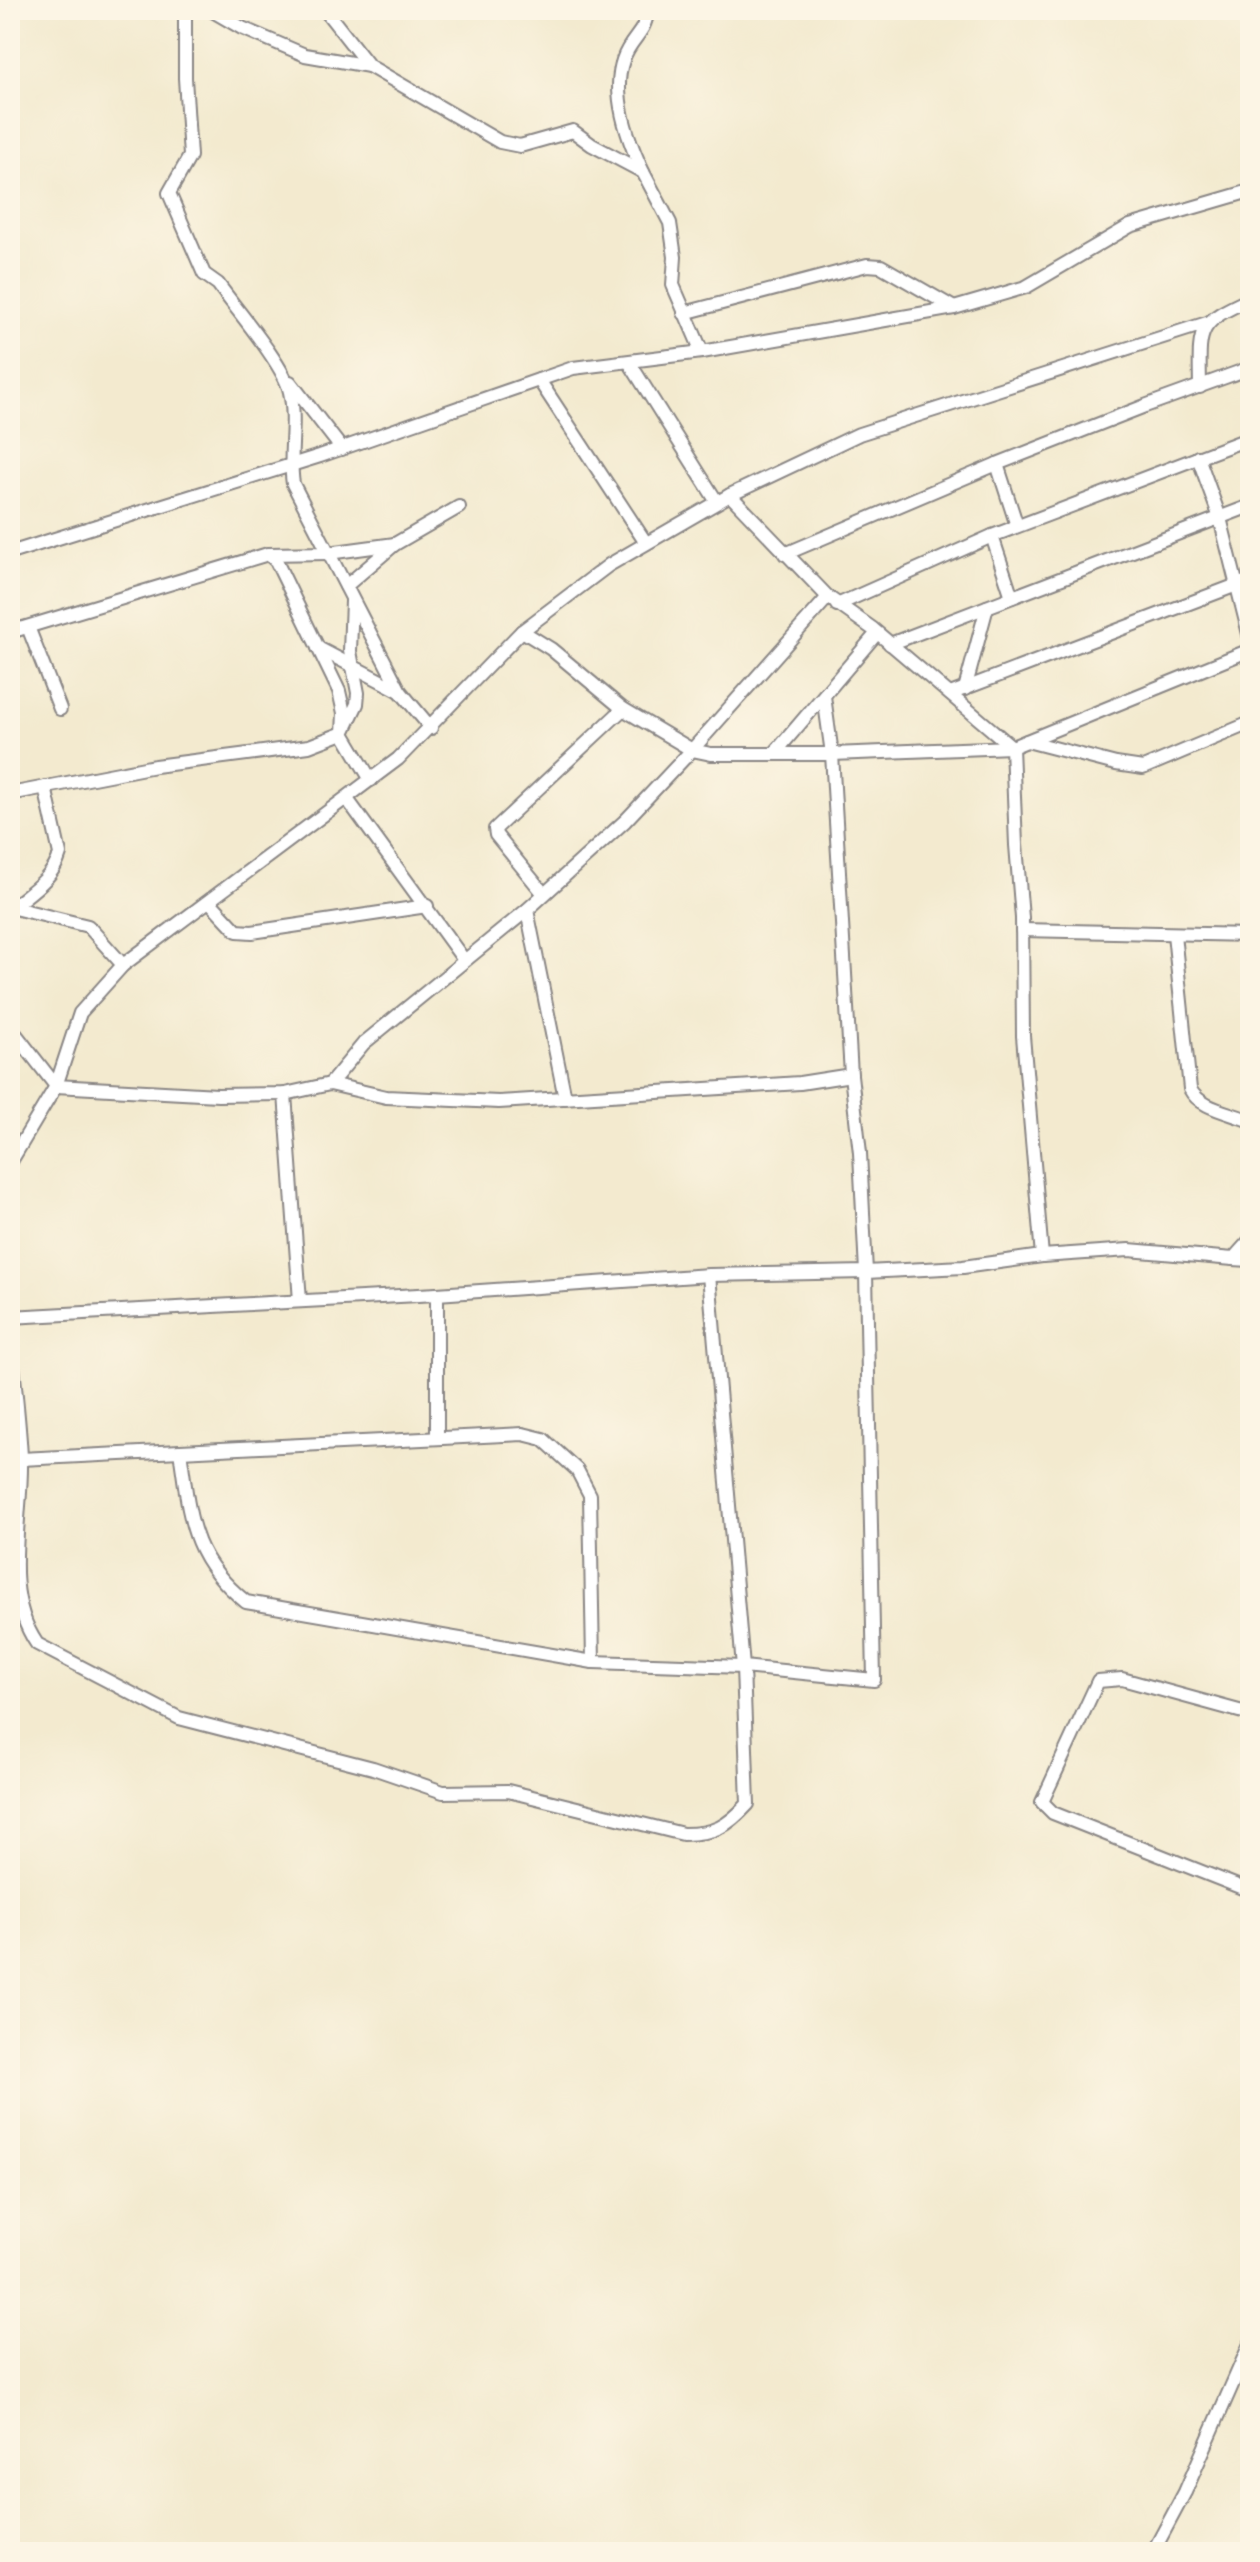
<svg xmlns="http://www.w3.org/2000/svg" width="1260" height="2562" viewBox="0 0 1260 2562" font-family="'EB Garamond',serif">
	<style>
		.lines { fill: none; stroke-linecap: round; stroke-linejoin: round }
		.minor-casing { stroke: #8a8685; stroke-width: 16 }
		.minor { stroke: #fff; stroke-width: 12 }
	</style>
	<rect width="100%" height="100%" fill="#fcf5e5"/>
	<filter id="ink" filterUnits="userSpaceOnUse"><feTurbulence type="fractalNoise" baseFrequency=".0125" numOctaves="2"/><feDisplacementMap in="SourceGraphic" scale="16" xChannelSelector="R" yChannelSelector="G"/><feConvolveMatrix kernelMatrix="1 2 1 2 8 2 1 2 1" color-interpolation-filters="sRGB"/></filter>
	<filter id="wash" filterUnits="userSpaceOnUse"><feTurbulence type="fractalNoise" baseFrequency=".006" numOctaves="4" result="noise"/><feDisplacementMap in="SourceGraphic" scale="32" xChannelSelector="R" yChannelSelector="G"/><feGaussianBlur stdDeviation="1.8" result="paint"/><feColorMatrix in="noise" values="0 0 0 0 0 0 0 0 0 0 0 0 0 0 0 0 0 1.4 0 .05"/><feComposite in="paint" operator="in"/></filter>
	<g filter="url(#wash)">
		<rect width="100%" height="100%" fill="#f3eacf"/>
	</g>
	<g filter="url(#ink)">
		<g class="lines">
			<defs>
				<g id="minor">
					<path d="M185,10v68l5,78 -21,37 35,81 14,10c18,25 66,81 72,108 7,31 -2,62 3,92l107,207 31,37"/>
					<path d="M211,10l31,18 63,27 64,11"/>
					<path d="M325,10l44,56 131,76 20,4 53,-15 19,14 51,27 27,51 5,34 -2,28 29,67"/>
					<path d="M643,172c-16,-34 -36,-87 -15,-123 10,-17 16,-17 20,-39"/>
					<path d="M684,313l183,-48 14,1 73,42"/>
					<path d="M629,362l88,140"/>
					<path d="M539,380l107,163"/>
					<path d="M290,382l52,67"/>
					<path d="M1200,387c-1,-59 -4,-64 50,-88"/>
					<path d="M1198,457l22,61 30,120"/>
					<path d="M997,464l20,62"/>
					<path d="M730,495l98,102 45,32 139,118 4,98 6,73 1,118 19,220"/>
					<path d="M992,536l20,61"/>
					<path d="M10,553l310,-97 253,-88 129,-16 252,-44 72,-21 104,-61 120,-35"/>
					<path d="M268,554l8,7 63,130 5,22 -1,20 28,47"/>
					<path d="M785,554l212,-90 148,-58 105,-38"/>
					<path d="M346,586l49,-42 64,-37"/>
					<path d="M837,605l155,-69 258,-98"/>
					<path d="M28,627l32,82"/>
					<path d="M522,631l29,18 72,60 69,41 19,4h121l180,-7 238,-97"/>
					<path d="M10,632l258,-78 60,-1 67,-9"/>
					<path d="M890,644l360,-138"/>
					<path d="M318,648l82,43"/>
					<path d="M965,689l22,-82"/>
					<path d="M950,694l300,-114"/>
					<path d="M1027,741l89,23 27,4 107,-45"/>
					<path d="M774,754l103,-121"/>
					<path d="M10,794l145,-28 154,-20 34,-13 14,-29 1,-11 -8,-42 2,-50"/>
					<path d="M347,799l117,161"/>
					<path d="M544,894l-48,-59 -1,-6 128,-120"/>
					<path d="M210,902l27,29 15,1 175,-26"/>
					<path d="M10,907l78,19 35,39"/>
					<path d="M11,908c19,-16 42,-29 49,-54l-15,-67"/>
					<path d="M527,910l38,188"/>
					<path d="M1022,930l228,5"/>
					<path d="M1174,934l16,155c10,20 40,23 60,32"/>
					<path d="M10,1027l46,59 162,9 67,-1 45,-10 56,13 113,5 301,-19 51,-8"/>
					<path d="M330,1084l34,-41 163,-133 98,-89 67,-71 136,-153"/>
					<path d="M285,1094l15,207"/>
					<path d="M10,1163l46,-77 24,-73 43,-48 275,-206 124,-128 87,-66 121,-70 129,-61 348,-111"/>
					<path d="M1233,1259l17,1"/>
					<path d="M437,1294v144"/>
					<path d="M10,1317l427,-23 272,-19 157,-3 97,-5 79,-11 87,-6 104,9 17,-19"/>
					<path d="M10,1339c4,39 9,79 11,118 2,62 -21,133 16,187l142,74 194,50 70,24 65,-1 175,43c31,0 44,-7 65,-30l-5,-137 -34,-392"/>
					<path d="M180,1451c10,67 10,106 66,151l347,60 150,5 131,13 -8,-408 -6,-119 -9,-78 -19,-321 -8,-58"/>
					<path d="M21,1459l502,-25 20,5 34,31 13,25 3,167"/>
					<path d="M1250,1714l-128,-35 -24,2 -56,121 11,11 197,78"/>
					<path d="M1153,2552l32,-60 65,-148"/>
				</g>
			</defs>
			<use href="#minor" class="minor-casing"/>
			<use href="#minor" class="minor"/>
		</g>
	</g>
	<rect width="1260" height="2562" fill="none" stroke="#fcf5e5" stroke-width="40"/>
</svg>
